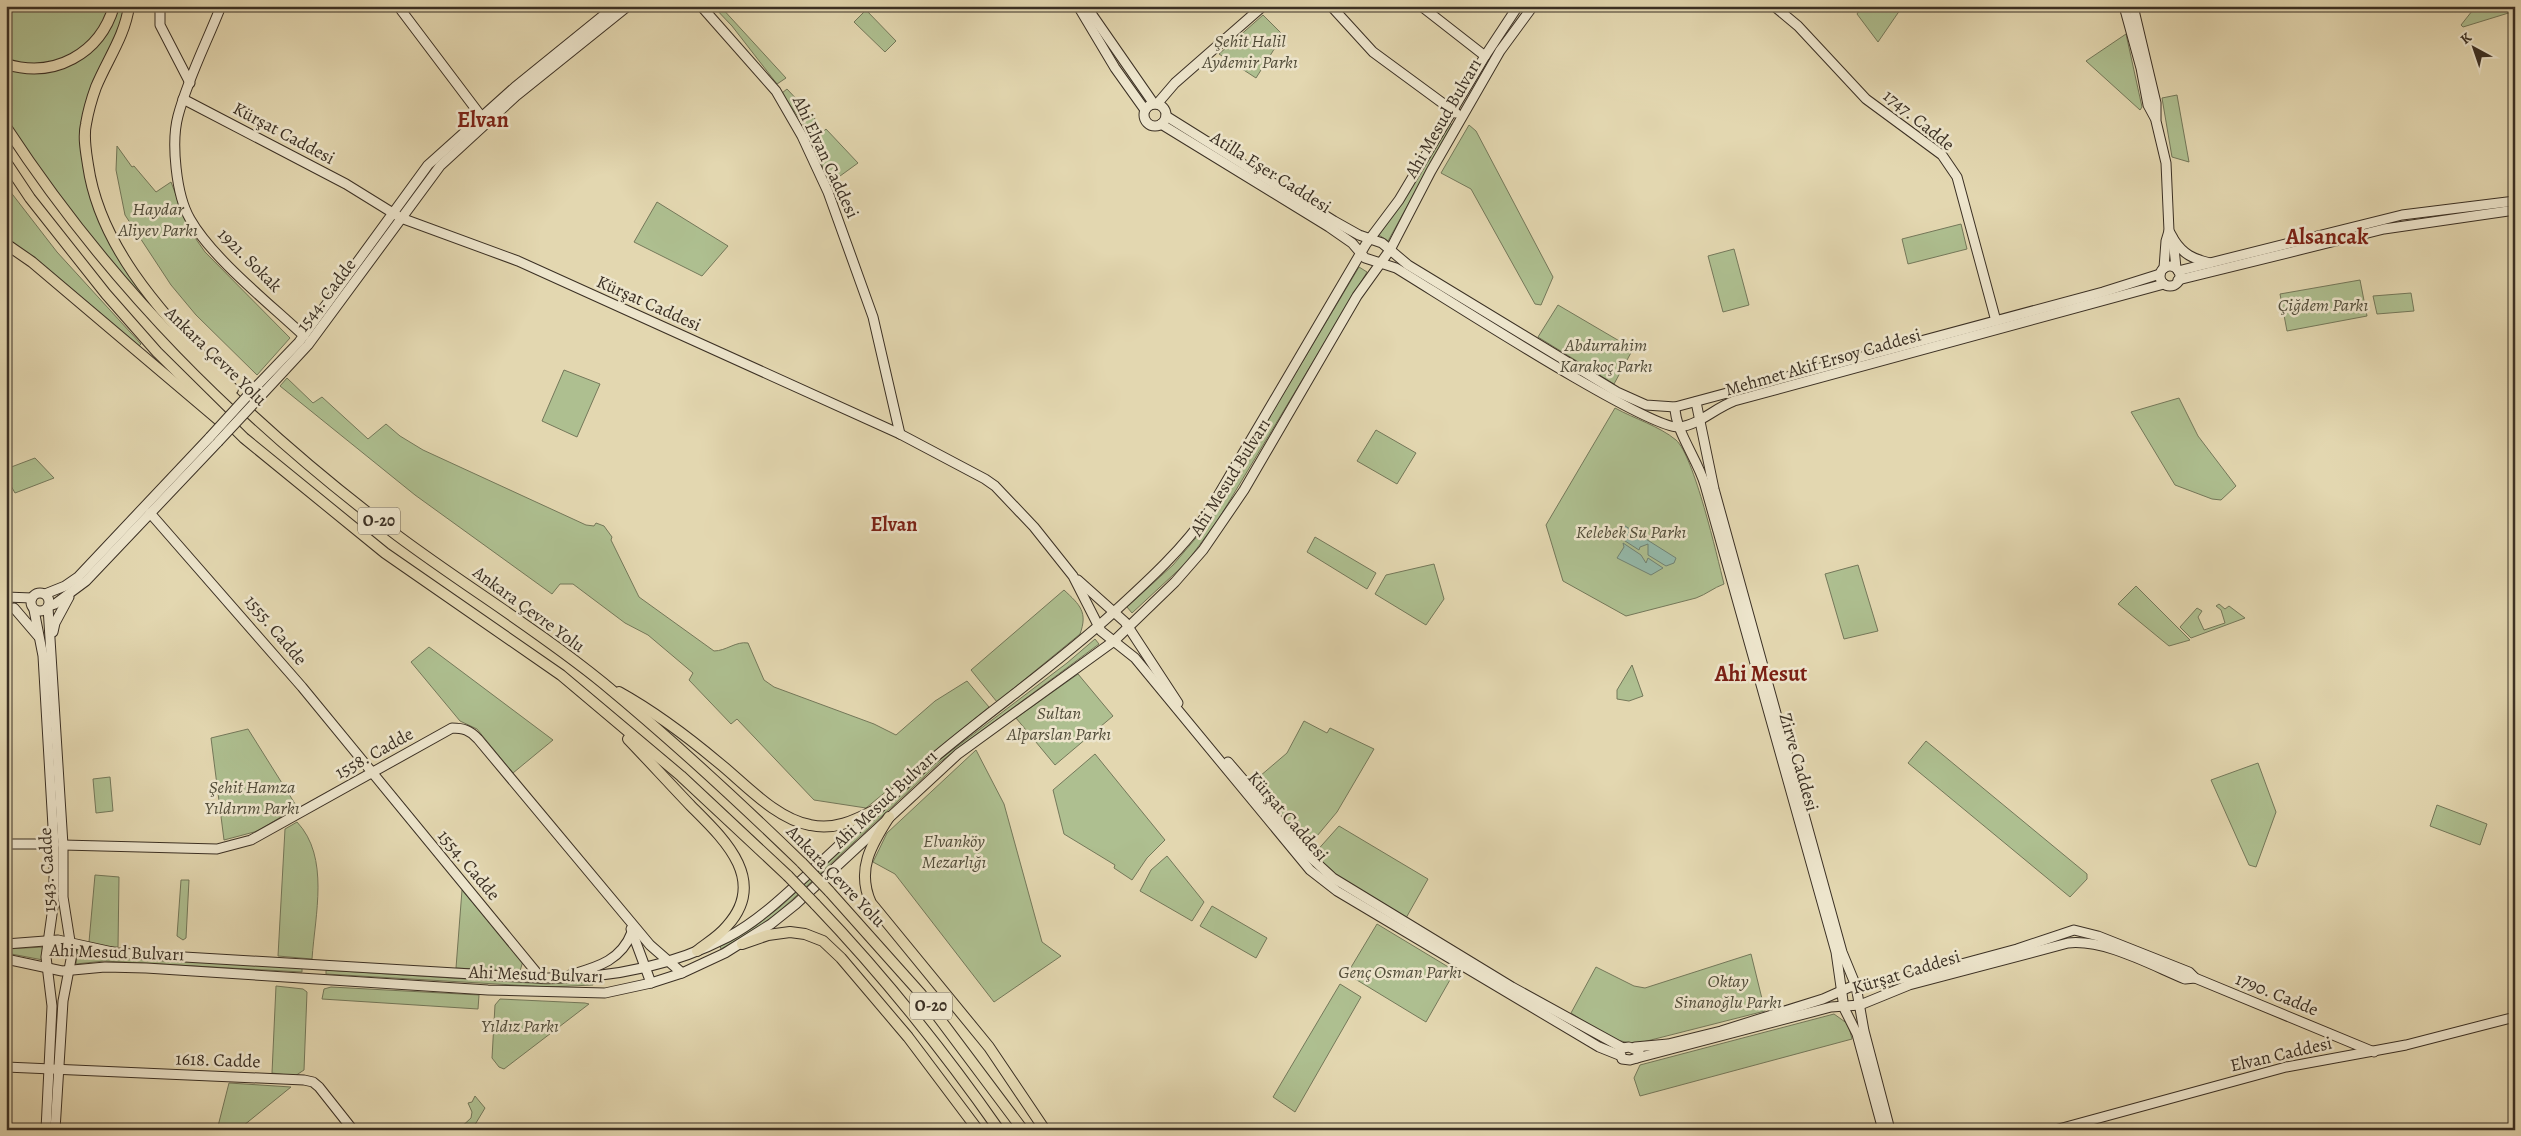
<svg xmlns="http://www.w3.org/2000/svg" width="2521" height="1136" viewBox="0 0 2521 1136" font-family="Alegreya,serif">
	<style>
		.green { fill: #aebf90; stroke: #74785a }
		.water { fill: #95baab; stroke: #718375 }
		.lines { fill: none; stroke-linecap: round; stroke-linejoin: round }
		.secondary-casing { stroke: #3b3024; stroke-width: 11 }
		.highway-casing { stroke: #3b3024; stroke-width: 12 }
		.secondary { stroke: #ede5cc; stroke-width: 9 }
		.highway { stroke: #e3d7b0; stroke-width: 10 }
		.secondary-bridge-casing { stroke: #3b3024; stroke-width: 11; stroke-linecap: butt }
		.highway-bridge-casing { stroke: #3b3024; stroke-width: 12; stroke-linecap: butt }
		.secondary-bridge { stroke: #ede5cc; stroke-width: 9 }
		.highway-bridge { stroke: #e3d7b0; stroke-width: 10 }
		.labels { text-anchor: middle; dominant-baseline: central; stroke-width: 5; stroke-linejoin: round; paint-order: stroke }
		.shield { fill: #ede5cc; stroke: #706656; stroke-width: 1 }
		.shield-label { font-size: 16px; font-weight: bold; fill: #3b3024 }
		.park-label { font-size: 18px; font-style: italic; fill: #524d3a; stroke: #ede5cc }
		.street-label { font-size: 18px; fill: #3b3024; stroke: #ede5cc }
		.quarter-label { font-size: 20px; font-weight: bold; fill: #7a1f14; stroke: #ede5cc }
		.district-label { font-size: 22px; font-weight: bold; fill: #7a1f14; stroke: #ede5cc }
	</style>
	<rect width="100%" height="100%" fill="#e3d7b0"/>
	<filter id="stains"><feTurbulence type="fractalNoise" baseFrequency=".004" numOctaves="4"/><feColorMatrix values="0 0 0 0 .2 0 0 0 0 .09 0 0 0 0 .02 0 0 0 .5 -.17"/></filter>
	<radialGradient id="worn" r=".72"><stop offset=".6" stop-color="#630" stop-opacity="0"/><stop offset="1" stop-color="#630" stop-opacity=".3"/></radialGradient>
	<g class="green">
		<path d="M6,6h104c-11,29 -32,53 -64,58 -12,2 -28,-1 -40,-2z"/>
		<path d="M116,6h10l-44,133 7,51 61,109 -5,4 -50,-59 -89,-121v-54l75,-12z"/>
		<path d="M713,6h7l66,72 -9,6 -45,-58z"/>
		<path d="M1862,6h34l4,4 -22,32 -21,-28z"/>
		<path d="M2476,6h39v5l-52,16 -2,-2z"/>
		<path d="M866,10l30,31 -11,11 -31,-30z"/>
		<path d="M1263,15l20,20 -27,43 -37,-24z"/>
		<path d="M2126,34l16,73 -2,3 -54,-49z"/>
		<path d="M787,89l30,32 -10,9 -25,-37z"/>
		<path d="M2177,95l12,67 -17,-5 -10,-59z"/>
		<path d="M1450,123l2,2 -64,116 -9,-6 29,-42z"/>
		<path d="M1469,125l7,6 77,146 -12,28 -6,-1 -64,-115 -30,-16z"/>
		<path d="M826,129l32,34 -29,21 -16,-43z"/>
		<path d="M117,146l15,21 2,-1 22,26 15,-10 18,47 16,23 85,86 -33,37 -61,-60 -25,-30 -46,-70 -9,-45z"/>
		<path d="M6,186l51,66 84,92 -4,4 -131,-107z"/>
		<path d="M657,202l71,44 -26,30 -68,-34z"/>
		<path d="M1961,224l6,25 -59,15 -6,-25z"/>
		<path d="M1734,249l15,56 -26,7 -15,-56z"/>
		<path d="M1359,267l8,5 -149,248 -32,43 -54,50 -5,-6 46,-42 28,-33z"/>
		<path d="M2360,280l7,36 -80,15 -7,-37z"/>
		<path d="M2411,293l3,18 -37,3 -4,-18z"/>
		<path d="M1558,305l75,44 -19,35 -76,-47z"/>
		<path d="M564,370l36,14 -23,53 -35,-16z"/>
		<path d="M287,378l26,25 9,-6 46,42 18,-15 14,12 23,14 163,75 8,1 2,-3 8,3 8,11 -1,3 28,57 75,54c12,0 22,-10 34,-8l16,37 10,7 100,37 22,11 39,-34 32,-20 22,26 -123,101 -52,-8 -77,-81 -6,5 -42,-44 4,-7 -45,-38 -23,-12 -52,-39h-13l-8,10 -137,-99 -135,-109z"/>
		<path d="M2179,398l19,38 38,50 -15,14 -9,-1 -37,-14 -44,-73z"/>
		<path d="M1615,408c20,11 44,18 61,32 18,16 41,116 48,144 -11,4 -17,10 -28,14l-70,18 -63,-35 -17,-56z"/>
		<path d="M1376,430l40,23 -19,31 -40,-23z"/>
		<path d="M35,458l19,20 -39,15 -9,-16v-8z"/>
		<path d="M1315,537l61,36 -9,16 -60,-37z"/>
		<path d="M1434,564l10,35 -18,26 -51,-31 11,-19z"/>
		<path d="M1858,565l20,66 -34,8 -19,-65z"/>
		<path d="M2136,586l54,54 -21,6 -51,-42z"/>
		<path d="M1064,590c16,15 24,22 16,44l-83,68 -26,-32z"/>
		<path d="M2219,604l6,5 4,-3 16,12 -54,20 -11,-11 17,-19 5,3 -4,6 6,13 21,-7 -4,-13 -5,-4z"/>
		<path d="M1095,639l4,5 -159,118 -159,148 -23,18 -37,21 -1,-3 34,-19 26,-20 158,-146 129,-98z"/>
		<path d="M429,647l124,93 -40,33 -36,-44 -17,-8 -49,-59z"/>
		<path d="M1632,665l11,31 -14,5 -12,-2v-9z"/>
		<path d="M1078,674l35,42 -58,49 -39,-47z"/>
		<path d="M1304,721l23,12 3,-5 44,21 -37,63 -30,36 -54,-66 34,-29z"/>
		<path d="M248,729l49,78 -39,24 -34,9 -13,-102z"/>
		<path d="M1926,741l161,133v5l-17,18 -162,-134z"/>
		<path d="M976,750l28,54 38,138 19,14 -67,46 -99,-128 -22,-12 14,-29z"/>
		<path d="M1095,754l70,86 -18,18 -15,22 -18,-12 1,-3 -51,-31 -11,-44z"/>
		<path d="M2258,763l18,49 -20,55 -7,-2 -38,-85z"/>
		<path d="M110,777l3,34 -17,2 -3,-34z"/>
		<path d="M2437,805l50,19 -7,21 -50,-19z"/>
		<path d="M297,822c33,35 18,93 15,137l-34,-3 7,-127z"/>
		<path d="M1339,826l89,53 -22,39 -69,-43 -23,-21z"/>
		<path d="M1167,856l37,46 -12,19 -52,-30 11,-21z"/>
		<path d="M95,875l24,2 -1,70 -19,-1 -10,-4z"/>
		<path d="M181,880h8l-3,58 -3,2 -6,-4z"/>
		<path d="M462,890l61,71 -3,10 -64,-3z"/>
		<path d="M1212,906l55,32 -11,20 -56,-32z"/>
		<path d="M1377,924l78,47 -29,51 -79,-48z"/>
		<path d="M44,947l-1,13 -37,-7v-4z"/>
		<path d="M77,950l35,6 190,12v4l-198,-11 -28,3z"/>
		<path d="M1751,954l14,57 -130,33 -23,-5 -41,-26 25,-46 38,19 11,2z"/>
		<path d="M326,970l220,14 46,-2 1,3 -45,2 -222,-13z"/>
		<path d="M1340,984l21,13 -66,115 -22,-15z"/>
		<path d="M276,986l27,3 4,3 -3,78 -9,6 -23,-3z"/>
		<path d="M331,987l148,8 -1,14 -156,-10 2,-10z"/>
		<path d="M500,999l85,4 4,1 -85,65 -5,-2 -7,-9 3,-53z"/>
		<path d="M1834,1014l14,10 4,15 -212,57 -6,-18 6,-13z"/>
		<path d="M229,1083l62,4 -53,43h-21z"/>
		<path d="M475,1096l10,12 -12,20 3,2h-18l13,-12 1,-6 -4,-9 4,-1z"/>
	</g>
	<g class="water">
		<path d="M1622,524l54,34 -2,5 -8,3 -18,-11v-11l-8,3 -1,3 -17,-11 -3,-11z"/>
		<path d="M1623,543l18,12 5,8 2,-5 15,10 -12,7 -34,-17 7,-11z"/>
	</g>
	<g class="lines">
		<defs>
			<g id="secondary">
				<path d="M160,6v19l30,58"/>
				<path d="M221,6c-14,36 -33,72 -43,110 -7,26 -2,79 12,103 22,39 80,85 114,117"/>
				<path d="M398,6l83,110"/>
				<path d="M701,6l75,85 26,45 26,56 45,125 27,117"/>
				<path d="M1078,6l37,62 30,42"/>
				<path d="M1086,6l68,98"/>
				<path d="M1331,6l42,46 83,61"/>
				<path d="M1421,6l64,50"/>
				<path d="M1774,6l24,20 68,73 76,56 15,22 39,144"/>
				<path d="M2124,6l17,62 7,37 7,13"/>
				<path d="M2133,6l23,97v18l10,42 3,68 4,7 3,30"/>
				<path d="M183,99l163,85 55,34 117,43 382,173 85,45 10,7 39,41 39,49 28,55 34,27 175,212 27,21 262,156 20,8"/>
				<path d="M1157,104l18,-21 88,-77"/>
				<circle cx="1155" cy="115" r="11"/>
				<path d="M1166,116l168,105 25,14 23,8 26,22 209,127 29,13 29,2 428,-115 57,-18"/>
				<path d="M1161,124l168,103 23,16 13,15 31,10c40,24 254,163 283,159 20,-2 36,-19 55,-26l430,-117"/>
				<path d="M2174,240c9,14 19,19 36,23"/>
				<circle cx="2170" cy="276" r="10"/>
				<path d="M2164,268l2,-27 3,-10"/>
				<path d="M2178,271l224,-56 113,-14"/>
				<path d="M2178,280l206,-51 131,-19"/>
				<path d="M251,392l48,-50 129,-177 87,-78 100,-81"/>
				<path d="M257,400l51,-55 132,-179 76,-70 112,-90"/>
				<path d="M1696,402l18,87 128,463 14,34 8,45 26,99"/>
				<path d="M1675,407c0,24 23,53 30,78l131,467 8,56 13,26 26,96"/>
				<path d="M150,513l152,174 239,291"/>
				<path d="M1078,580l47,42 53,81"/>
				<circle cx="40" cy="602" r="9"/>
				<path d="M45,594l20,-8 13,-9 132,-140"/>
				<path d="M6,597l26,1"/>
				<path d="M49,606l6,-2 31,-23 132,-139"/>
				<path d="M48,607l15,238v52l9,57 -9,47 -8,129"/>
				<path d="M14,608l24,28"/>
				<path d="M34,610l9,46 11,188v56l-8,57 6,49 -6,124"/>
				<path d="M53,632l2,-9 14,-26"/>
				<path d="M1228,762l81,94 24,22 179,109 111,61"/>
				<path d="M6,844h48"/>
				<path d="M63,845l154,4 34,-9 201,-112c11,0 18,2 26,11l172,206 32,28"/>
				<path d="M631,929l20,54"/>
				<path d="M6,944l52,-4 59,13 424,25c64,1 129,-11 187,-41 30,-16 55,-40 79,-62 41,-37 80,-76 121,-112 61,-52 127,-97 186,-151 35,-32 69,-63 95,-101l157,-267 33,-44 86,-144 33,-50"/>
				<path d="M6,959l56,12 43,-4 41,1 342,22 117,3 46,-10 31,-10 43,-20 46,-29 25,-20 162,-150 156,-113 61,-59 28,-32 41,-60 113,-194 33,-46 41,-79 69,-120 33,-45"/>
				<path d="M570,975c27,-8 51,-14 62,-43"/>
				<path d="M1629,1047l10,4 -2,7 -7,2 -8,-1 -2,-8 3,-3z"/>
				<path d="M1635,1047l33,-3 53,-13 102,-32 27,-12 31,-4 58,-13 78,-21 57,-19 24,6 91,36 6,6 179,74"/>
				<path d="M1637,1058l194,-51 29,-2 49,-20 159,-42c37,-4 83,22 117,36l10,-1"/>
				<path d="M6,1067l298,13 9,2 6,5 34,43"/>
				<path d="M2055,1130l231,-63 120,-22 109,-28"/>
			</g>
			<g id="highway">
				<path d="M129,6c-4,30 -22,54 -33,81 -4,11 -8,25 -10,37 -3,13 0,28 2,41 13,91 86,159 145,224"/>
				<path d="M6,64c48,15 94,-10 108,-58"/>
				<path d="M6,127c106,162 238,293 392,409 67,50 140,94 205,147 69,57 135,118 199,180"/>
				<path d="M6,162l24,36 76,96 51,58 87,86 141,115 176,122 120,101 107,100"/>
				<path d="M6,244l26,18 189,160"/>
				<path d="M619,692c36,20 69,45 100,71 26,21 57,56 91,62 26,6 47,-6 69,-17"/>
				<path d="M628,739c21,22 42,45 63,67 32,32 78,74 36,120 -8,10 -20,17 -30,25"/>
				<path d="M889,817c-18,28 -33,53 -18,86l118,144 56,83"/>
				<path d="M829,891l92,103 102,136"/>
				<path d="M815,904c67,70 128,146 184,226"/>
				<path d="M742,944l26,-9 22,-3 15,2 18,7 18,17 67,79 70,93"/>
			</g>
		</defs>
		<use href="#secondary" class="secondary-casing"/>
		<use href="#highway" class="highway-casing"/>
		<use href="#secondary" class="secondary"/>
		<use href="#highway" class="highway"/>
		<defs>
			<g id="secondary-bridge">
				<path d="M210,437l41,-45"/>
				<path d="M218,442l39,-42"/>
			</g>
			<g id="highway-bridge">
				<path d="M802,863l27,28"/>
				<path d="M788,876l27,28"/>
			</g>
		</defs>
		<use href="#secondary-bridge" class="secondary-bridge-casing"/>
		<use href="#highway-bridge" class="highway-bridge-casing"/>
		<use href="#secondary-bridge" class="secondary-bridge"/>
		<use href="#highway-bridge" class="highway-bridge"/>
	</g>
	<g class="labels">
		<g class="shield">
			<rect x="358" y="507.5" width="42" height="27" rx="4"/>
			<rect x="910" y="992.5" width="42" height="27" rx="4"/>
		</g>
		<g class="shield-label">
			<text x="379" y="521">O-20</text>
			<text x="931" y="1006">O-20</text>
		</g>
		<g class="park-label">
			<text x="1250" y="41">Şehit Halil<tspan x="1250" dy="21">Aydemir Parkı</tspan></text>
			<text x="158" y="209">Haydar<tspan x="158" dy="21">Aliyev Parkı</tspan></text>
			<text x="2323" y="305">Çiğdem Parkı</text>
			<text x="1606" y="345">Abdurrahim<tspan x="1606" dy="21">Karakoç Parkı</tspan></text>
			<text x="1631" y="532">Kelebek Su Parkı</text>
			<text x="1059" y="713">Sultan<tspan x="1059" dy="21">Alparslan Parkı</tspan></text>
			<text x="252" y="787">Şehit Hamza<tspan x="252" dy="21">Yıldırım Parkı</tspan></text>
			<text x="954" y="841">Elvanköy<tspan x="954" dy="21">Mezarlığı</tspan></text>
			<text x="1400" y="972">Genç Osman Parkı</text>
			<text x="1728" y="981">Oktay<tspan x="1728" dy="21">Sinanoğlu Parkı</tspan></text>
			<text x="520" y="1026">Yıldız Parkı</text>
		</g>
		<g class="street-label">
			<text transform="translate(1443 118) rotate(-60)">Ahi Mesud Bulvarı</text>
			<text transform="translate(1919 120) rotate(39)">1747. Cadde</text>
			<text transform="translate(284 133) rotate(28)">Kürşat Caddesi</text>
			<text transform="translate(826 157) rotate(65)">Ahi Elvan Caddesi</text>
			<text transform="translate(1271 172) rotate(32)">Atilla Eşer Caddesi</text>
			<text transform="translate(250 260) rotate(45)">1921. Sokak</text>
			<text transform="translate(326 295) rotate(-53)">1544. Cadde</text>
			<text transform="translate(649 303) rotate(24)">Kürşat Caddesi</text>
			<text transform="translate(216 356) rotate(44)">Ankara Çevre Yolu</text>
			<text transform="translate(1823 362) rotate(-16)">Mehmet Akif Ersoy Caddesi</text>
			<text transform="translate(1230 477) rotate(-58)">Ahi Mesud Bulvarı</text>
			<text transform="translate(529 609) rotate(36)">Ankara Çevre Yolu</text>
			<text transform="translate(276 630) rotate(50)">1555. Cadde</text>
			<text transform="translate(374 753) rotate(-29)">1558. Cadde</text>
			<text transform="translate(1799 762) rotate(74)">Zirve Caddesi</text>
			<text transform="translate(885 799) rotate(-43)">Ahi Mesud Bulvarı</text>
			<text transform="translate(1288 816) rotate(49)">Kürşat Caddesi</text>
			<text transform="translate(469 865) rotate(50)">1554. Cadde</text>
			<text transform="translate(47 870) rotate(-93)">1543. Cadde</text>
			<text transform="translate(836 876) rotate(46)">Ankara Çevre Yolu</text>
			<text transform="translate(117 952) rotate(2)">Ahi Mesud Bulvarı</text>
			<text transform="translate(1906 972) rotate(-17)">Kürşat Caddesi</text>
			<text transform="translate(536 974) rotate(2)">Ahi Mesud Bulvarı</text>
			<text transform="translate(2277 994) rotate(22)">1790. Cadde</text>
			<text transform="translate(2281 1054) rotate(-13)">Elvan Caddesi</text>
			<text transform="translate(218 1060) rotate(2)">1618. Cadde</text>
		</g>
		<g class="quarter-label">
			<text x="894" y="524">Elvan</text>
		</g>
		<g class="district-label">
			<text x="483" y="120">Elvan</text>
			<text x="2327" y="237">Alsancak</text>
			<text x="1761" y="674">Ahi Mesut</text>
		</g>
	</g>
	<rect width="2521" height="1136" fill="none" stroke="#e3d7b0" stroke-width="25"/>
	<rect x="8" y="8" width="2506" height="1121" fill="none" stroke="#3b3024" stroke-width="2.5"/>
	<rect x="12" y="12" width="2496" height="1111" fill="none" stroke="#3b3024"/>
	<g transform="translate(2474 48) rotate(320)" stroke="#ede5cc" stroke-width="4" paint-order="stroke">
	<path d="M0-4L9 19L0 12L-9 19Z" fill="#3b3024"/>
	<text y="-8" font-size="14" font-weight="bold" text-anchor="middle" fill="#3b3024">K</text>
	</g>
	<rect width="100%" height="100%" filter="url(#stains)"/>
	<rect width="100%" height="100%" fill="url(#worn)"/>
</svg>
